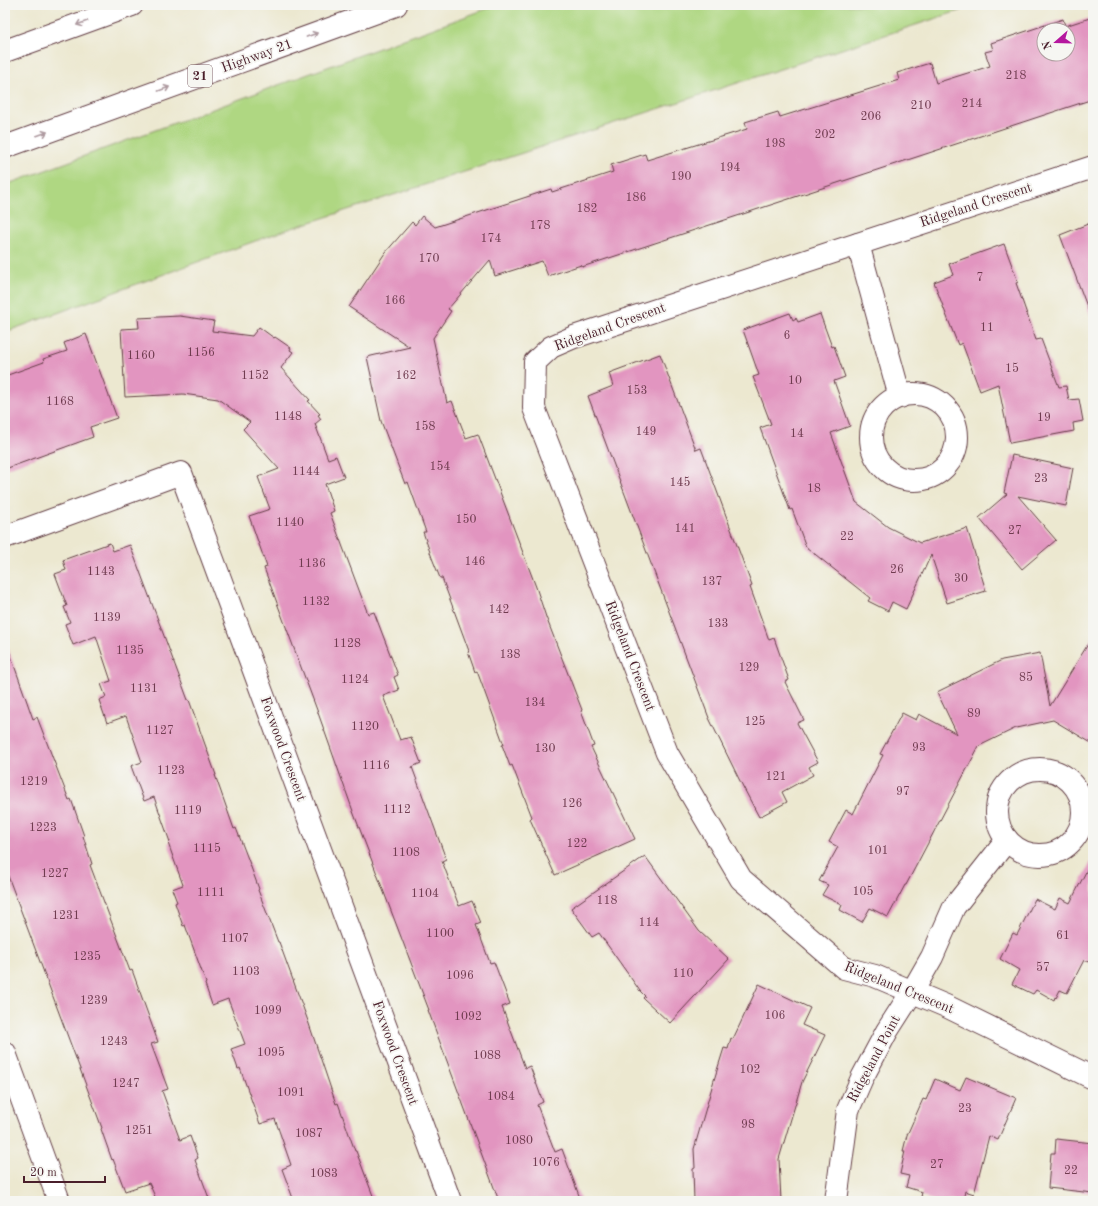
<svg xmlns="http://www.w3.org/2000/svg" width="1098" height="1206" viewBox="0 0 1098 1206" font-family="'Old Standard TT',serif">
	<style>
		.green { fill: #afd782; stroke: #7c7b56 }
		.building { fill: #e295c0; fill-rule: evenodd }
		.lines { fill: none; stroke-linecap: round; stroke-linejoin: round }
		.minor-casing { stroke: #623d44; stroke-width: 24 }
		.major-casing { stroke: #623d44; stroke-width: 24 }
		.minor { stroke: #fff; stroke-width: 22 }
		.major { stroke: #fff; stroke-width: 22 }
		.oneway { stroke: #ae9aa0 }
		.labels { text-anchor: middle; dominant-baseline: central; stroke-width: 3.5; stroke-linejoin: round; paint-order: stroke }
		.number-label { font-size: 12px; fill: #703c50 }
		.shield { fill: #f6f6f2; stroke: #7e6067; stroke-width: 1 }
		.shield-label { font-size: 13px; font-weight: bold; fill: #4a1f2b }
		.street-label { font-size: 14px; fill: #4a1f2b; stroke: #f6f6f2 }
	</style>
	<rect width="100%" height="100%" fill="#f6f6f2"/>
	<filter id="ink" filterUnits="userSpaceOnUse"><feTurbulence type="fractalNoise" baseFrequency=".025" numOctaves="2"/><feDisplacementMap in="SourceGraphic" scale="8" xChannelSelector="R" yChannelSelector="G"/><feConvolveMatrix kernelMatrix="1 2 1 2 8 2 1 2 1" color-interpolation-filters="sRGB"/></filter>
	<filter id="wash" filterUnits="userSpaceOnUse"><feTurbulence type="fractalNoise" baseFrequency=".012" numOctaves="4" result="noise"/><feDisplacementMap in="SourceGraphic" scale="16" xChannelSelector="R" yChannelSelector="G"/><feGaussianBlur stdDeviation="0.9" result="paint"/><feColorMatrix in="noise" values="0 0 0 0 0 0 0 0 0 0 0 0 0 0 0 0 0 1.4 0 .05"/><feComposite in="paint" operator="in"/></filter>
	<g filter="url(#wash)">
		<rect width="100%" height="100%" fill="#ece8d0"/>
		<path class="green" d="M497,5h480l-697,227 -275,100v-147z"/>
		<g id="blocks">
			<g class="building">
				<path d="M1093,17v82l-511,168 -1,-2 -33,11 -6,-15 -47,15 -5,-16 -42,49 3,2 -18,27 14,65 5,-2 14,37 12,-4 58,153 10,30 36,93 -1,1 13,35 -3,1 44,92 -80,36 -25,-56 2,-2 -20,-52 -2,1 -8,-21h2l-27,-74 -2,1 -7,-20 1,-1 -27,-73h-2l-8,-20 -9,-26h3l-18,-50 -3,2 -24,-63 -14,-64 43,-10 -61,-40 36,-54 27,-31 3,3 7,-9 13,11 116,-38 1,3 61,-20 -2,-7 34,-11 2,6 100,-31 -2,-7 33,-10 2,5 119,-37 -2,-7 33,-10 6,20 54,-17 -5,-14 8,-2 -2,-7 72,-24 2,7zM1044,30h24v24h-24z"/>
				<path d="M1093,222v95h-2l-31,-82z"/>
				<path d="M1004,244l14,38 -2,1 20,57 5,-1 18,48 7,-1 3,14 10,-1 4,22 -10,2 1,8 -64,12 -12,-59 -18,7 -18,-48 -4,2 -14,-36 -10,-27 19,-7 -4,-11z"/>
				<path d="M790,313l3,7 3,-2 2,4 22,-8 12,33 2,-1 11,31 -11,4 16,45 -19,7 25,69 32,25 32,16 47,-15 19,63 -39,12 -16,-48 -25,54 -14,-7 -4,9 -20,-10 2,-3 -64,-51 -14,-38 -2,1 -30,-82 11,-4 -18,-47 6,-2 -16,-45z"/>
				<path d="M180,316l34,5 -2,10 40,5 7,-9 15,11 1,-1 16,11 -1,2 3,2 -12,16 29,32 -2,1 12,13 -2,1 3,4 -6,5 13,35 8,-3 8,21 -19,7 9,27 -4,2 38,101 6,-2 24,63 -4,2 5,13 -16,6 17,44 11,-3 10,26 -9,4 34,92 -4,2 17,45 13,-5 9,22 -5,2 14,38 4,-1 16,42 -8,3 23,61 5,-2 13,36 -6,3 18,47 7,-3 19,52h-82l-71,-191h1l-75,-196 -37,-104 -53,-142 3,-1 -18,-51 21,-7 -12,-32 21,-8 -36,-40 7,-7 -32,-23 -35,-5 -58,3 -4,-68 18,-1 -1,-10z"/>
				<path d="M86,334l31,84 -27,9 3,10 -88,32v-93l39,-14 -1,-3 24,-8 -3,-8z"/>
				<path d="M660,354l36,96 5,-2 51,138 -2,1 19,53 5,-2 15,42 -4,2 19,38 -7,3 21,39 -9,5 4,8 -31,17 5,10 -28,15 -20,-38 -30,-61 -121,-322 25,-10 -4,-13z"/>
				<path d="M1012,455l61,13 -7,38 -48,-10 38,44 -34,29 -43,-51 28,-24 -3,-1z"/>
				<path d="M110,543l3,8 17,-6 58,155h1l27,75h-1l19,54 2,-1 12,31 11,30 -1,1 20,52h1l29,79 28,83 2,-1 17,48h1l19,50h-81l-12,-32 9,-4 -16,-46 -15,5 -20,-56 -2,1 -7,-20 14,-5 -17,-45 -16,6 -7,-21 1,-1 -21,-58 -2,1 -8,-23 2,-1 -5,-13 11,-4 -15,-42 2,-1 -16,-45 -10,4 -13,-35 11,-4 -16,-46 -19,7 -8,-23 7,-3 -5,-13 10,-3 -15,-45 -23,9 -8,-21 5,-2 -6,-15 3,-1 -12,-32 11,-4 -3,-10z"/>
				<path d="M1093,636v108l-40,-24 -37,8 -37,18 -73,139h-1l-17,32 -18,-9 -8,14 -22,-12 2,-5 -20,-10 6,-10 -9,-4 19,-34 -9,-5 17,-32 7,4 30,-59 -3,-1 22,-41 14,7 3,-6 38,20 -20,-42 65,-32 38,-7 10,53z"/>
				<path d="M5,648h3l25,71 4,-2 32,83 2,-1 13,37h-1l9,28 -2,1 40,106 2,-1 26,72 -7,2 17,45 -6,2 18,49 10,-4 8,22 -3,2 15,41h-53l-8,-18 -24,8 -12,-32 -1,1 -11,-31 1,-1 -97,-260z"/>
				<path d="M645,856l54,75 30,28 -59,64 -27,-25 2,-2 -5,-5 -41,-58 -7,4 -21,-29z"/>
				<path d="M1093,858v106l-9,-4 -17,33 -7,-3 -4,8 -1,-1 -1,3 -18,-10 -3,4 -21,-10 7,-14 -19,-11 13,-26 4,2 18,-36 20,10 5,-11 10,5z"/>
				<path d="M759,984l51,24 -8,17 23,10 -23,47 -23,77 2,42h-87l-1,-32 2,-1 -1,-19 20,-69 10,-32 4,1 3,-11 2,1z"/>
				<path d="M966,1077l50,21 -18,42 -9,-4 -15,58 -9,-3 -2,10h-26l-16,-4 1,-5 -16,-5 3,-11 -9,-2 5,-23h-2l4,-16 16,-36 3,1 9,-21 25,11z"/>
				<path d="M1056,1139l37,4v50l-45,-5 3,-35h4z"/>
			</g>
		</g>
	</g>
	<g filter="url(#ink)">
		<use href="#blocks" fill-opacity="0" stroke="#623d44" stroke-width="1"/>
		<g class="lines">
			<defs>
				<g id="minor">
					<path d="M1093,167l-519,170 -23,10 -16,15 -1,46 133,345 74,126 103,89 31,8 71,30 147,72"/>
					<path d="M858,244l42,153"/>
					<circle cx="914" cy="437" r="43"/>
					<path d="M5,537l176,-64 269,728"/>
					<circle cx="1040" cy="812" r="43"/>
					<path d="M5,1053l54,148"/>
					<path d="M836,1201l12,-91 14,-32 25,-47 25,-39 20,-35 22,-50 53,-67"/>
				</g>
				<g id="major">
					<path d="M5,51l127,-46"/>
					<path d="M5,147l391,-142"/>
				</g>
			</defs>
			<use href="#minor" class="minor-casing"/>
			<use href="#major" class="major-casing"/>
			<use href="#minor" class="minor"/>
			<use href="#major" class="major"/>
		</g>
		<defs><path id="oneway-shaft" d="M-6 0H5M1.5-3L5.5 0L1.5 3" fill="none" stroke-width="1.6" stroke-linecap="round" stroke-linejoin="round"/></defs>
		<g class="oneway">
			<use href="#oneway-shaft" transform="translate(82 23) rotate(160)"/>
			<use href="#oneway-shaft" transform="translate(312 35) rotate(-20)"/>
			<use href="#oneway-shaft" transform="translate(164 89) rotate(-20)"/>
			<use href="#oneway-shaft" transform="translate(42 134) rotate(-20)"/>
		</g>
	</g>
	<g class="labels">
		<g class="number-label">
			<text x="1016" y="76">218</text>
			<text x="972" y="104">214</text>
			<text x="921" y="106">210</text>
			<text x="871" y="117">206</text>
			<text x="825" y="135">202</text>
			<text x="775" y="144">198</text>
			<text x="730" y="168">194</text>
			<text x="681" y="177">190</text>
			<text x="636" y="198">186</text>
			<text x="587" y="209">182</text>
			<text x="540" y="226">178</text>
			<text x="491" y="239">174</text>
			<text x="429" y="259">170</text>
			<text x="980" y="278">7</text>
			<text x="395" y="301">166</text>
			<text x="987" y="328">11</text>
			<text x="787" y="336">6</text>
			<text x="201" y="353">1156</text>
			<text x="141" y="356">1160</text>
			<text x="1012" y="369">15</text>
			<text x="255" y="376">1152</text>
			<text x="406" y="376">162</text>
			<text x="795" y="381">10</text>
			<text x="637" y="391">153</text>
			<text x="60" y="402">1168</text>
			<text x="288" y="417">1148</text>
			<text x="1044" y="418">19</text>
			<text x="425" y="427">158</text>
			<text x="646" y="432">149</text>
			<text x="797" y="434">14</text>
			<text x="440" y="467">154</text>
			<text x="306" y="472">1144</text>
			<text x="1041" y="479">23</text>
			<text x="680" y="483">145</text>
			<text x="814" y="489">18</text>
			<text x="466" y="520">150</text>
			<text x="290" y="523">1140</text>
			<text x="685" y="529">141</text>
			<text x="1015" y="531">27</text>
			<text x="847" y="537">22</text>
			<text x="475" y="562">146</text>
			<text x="312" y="564">1136</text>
			<text x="897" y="570">26</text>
			<text x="101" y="572">1143</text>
			<text x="961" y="579">30</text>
			<text x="712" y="582">137</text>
			<text x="316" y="602">1132</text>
			<text x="499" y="610">142</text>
			<text x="107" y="618">1139</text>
			<text x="718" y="624">133</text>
			<text x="347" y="644">1128</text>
			<text x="130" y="651">1135</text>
			<text x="510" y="655">138</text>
			<text x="749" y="668">129</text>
			<text x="1026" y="678">85</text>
			<text x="355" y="680">1124</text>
			<text x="144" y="689">1131</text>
			<text x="535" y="703">134</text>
			<text x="974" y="714">89</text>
			<text x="755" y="722">125</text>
			<text x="365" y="727">1120</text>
			<text x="160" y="731">1127</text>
			<text x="919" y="748">93</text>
			<text x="545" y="749">130</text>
			<text x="376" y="766">1116</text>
			<text x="171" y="771">1123</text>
			<text x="776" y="777">121</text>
			<text x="34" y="782">1219</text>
			<text x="903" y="792">97</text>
			<text x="572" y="804">126</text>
			<text x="397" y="810">1112</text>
			<text x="188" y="811">1119</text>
			<text x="43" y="828">1223</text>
			<text x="577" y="844">122</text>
			<text x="207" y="849">1115</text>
			<text x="878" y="851">101</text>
			<text x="406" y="853">1108</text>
			<text x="55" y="874">1227</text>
			<text x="863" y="892">105</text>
			<text x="211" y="893">1111</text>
			<text x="425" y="894">1104</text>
			<text x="607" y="901">118</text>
			<text x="66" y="916">1231</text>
			<text x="649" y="923">114</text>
			<text x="440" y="934">1100</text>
			<text x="1063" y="936">61</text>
			<text x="235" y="939">1107</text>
			<text x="87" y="957">1235</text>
			<text x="1043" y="968">57</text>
			<text x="246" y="972">1103</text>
			<text x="683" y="974">110</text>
			<text x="460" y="976">1096</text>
			<text x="94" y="1001">1239</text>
			<text x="268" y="1011">1099</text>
			<text x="775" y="1016">106</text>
			<text x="468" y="1017">1092</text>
			<text x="114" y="1042">1243</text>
			<text x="271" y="1053">1095</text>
			<text x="487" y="1056">1088</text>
			<text x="750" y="1070">102</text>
			<text x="126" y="1084">1247</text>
			<text x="291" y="1093">1091</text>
			<text x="501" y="1097">1084</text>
			<text x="965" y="1109">23</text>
			<text x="748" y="1125">98</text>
			<text x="139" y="1131">1251</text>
			<text x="309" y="1134">1087</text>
			<text x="519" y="1141">1080</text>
			<text x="546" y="1163">1076</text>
			<text x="937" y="1165">27</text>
			<text x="1071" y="1171">22</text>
			<text x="324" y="1174">1083</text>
		</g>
		<rect class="shield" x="188" y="65" width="24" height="22" rx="3"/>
		<g class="shield-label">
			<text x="200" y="76">21</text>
		</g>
		<g class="street-label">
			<text transform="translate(257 56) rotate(-20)">Highway 21</text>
			<text transform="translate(976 205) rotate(-18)">Ridgeland Crescent</text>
			<text transform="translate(610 327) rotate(-20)">Ridgeland Crescent</text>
			<text transform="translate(630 656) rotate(69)">Ridgeland Crescent</text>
			<text transform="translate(283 749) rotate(70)">Foxwood Crescent</text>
			<text transform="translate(899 988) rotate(22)">Ridgeland Crescent</text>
			<text transform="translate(395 1053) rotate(70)">Foxwood Crescent</text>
			<text transform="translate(874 1059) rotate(-62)">Ridgeland Point</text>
		</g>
	</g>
	<rect width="1098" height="1206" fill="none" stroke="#f6f6f2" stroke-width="20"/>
	<g transform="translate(1056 42) rotate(250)"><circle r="19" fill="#f6f6f2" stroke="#b1a0a2"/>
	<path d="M0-3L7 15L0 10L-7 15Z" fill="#b5179e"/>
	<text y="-6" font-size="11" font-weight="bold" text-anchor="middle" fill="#4a1f2b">N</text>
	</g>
	<path d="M24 1176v6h81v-6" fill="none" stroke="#4a1f2b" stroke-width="2"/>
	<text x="30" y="1176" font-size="12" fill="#4a1f2b" stroke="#f6f6f2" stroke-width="3" paint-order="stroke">20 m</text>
</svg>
